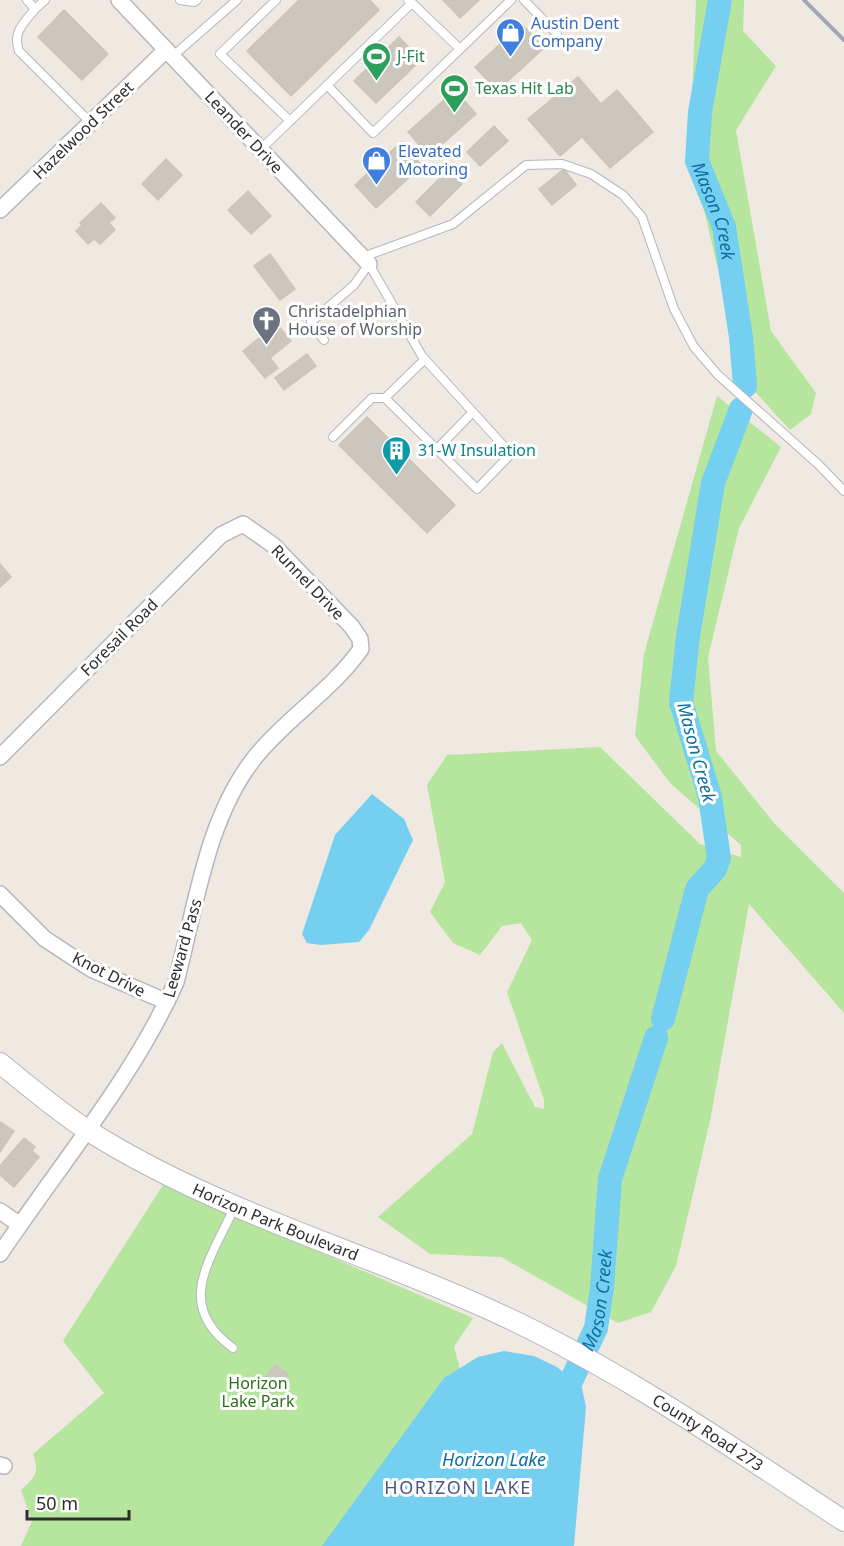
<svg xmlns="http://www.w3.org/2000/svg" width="844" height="1546" viewBox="0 0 844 1546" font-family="'Noto Sans',sans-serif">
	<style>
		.green { fill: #b6e59e }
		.water { fill: #75cff0 }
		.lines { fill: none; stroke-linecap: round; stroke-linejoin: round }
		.river { stroke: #75cff0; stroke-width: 24 }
		.building { fill: #cbc7bf; stroke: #cbc5ba; stroke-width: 1.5 }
		.service-casing { stroke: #b4b7c1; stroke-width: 10 }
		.minor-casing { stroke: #b4b7c1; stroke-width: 18 }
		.tertiary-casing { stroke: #b4b7c1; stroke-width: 22 }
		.service { stroke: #fff; stroke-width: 8 }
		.minor { stroke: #fff; stroke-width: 15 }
		.tertiary { stroke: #fff; stroke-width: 20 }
		.rail { stroke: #a3a6b8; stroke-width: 4 }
		.labels { text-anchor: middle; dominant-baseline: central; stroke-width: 6; stroke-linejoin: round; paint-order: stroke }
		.shop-label { font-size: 16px; fill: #366cbe; stroke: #fff; text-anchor: start }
		.leisure-label { font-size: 16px; fill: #27864d; stroke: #fff; text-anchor: start }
		.street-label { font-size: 16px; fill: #2e2e2e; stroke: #fff }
		.worship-label { font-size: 16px; fill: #5b616d; stroke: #fff; text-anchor: start }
		.culture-label { font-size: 16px; fill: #0d838f; stroke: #fff; text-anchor: start }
		.park-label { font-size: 16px; fill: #2c6e1b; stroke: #fff }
		.water-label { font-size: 18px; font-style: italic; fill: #0d6fa3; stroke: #fff }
		.neighbourhood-label { font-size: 18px; letter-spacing: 1.5px; fill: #4d5680; stroke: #fff }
	</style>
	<rect width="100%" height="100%" fill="#efe9e1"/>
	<g class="green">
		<path d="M696,0h48l-1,31 33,35 -40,64 35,201 45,62 -5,21 -21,16 -54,-59 -10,-67 -36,-155z"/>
		<path d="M717,396l64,51 -42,81 -31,129 8,94 58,72 70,70v120l-95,-109 -39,217 -34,145 -25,46 -33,11 -117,-66 -71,-3 -52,-37 94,-83 21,-82 9,-9 33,64 9,2v-9l-37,-108 25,-52 -11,-17 -19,3 -22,29 -27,-12 -23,-31 15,-30 -18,-97 20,-30 153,-8 100,97 41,13v-12l-71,-62 -35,-47 9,-82z"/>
		<path d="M163,1185l310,133 -19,29 11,40 -89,159h-355l11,-25 -11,-31c14,-12 19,-18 12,-36l71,-61 -41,-52z"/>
	</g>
	<g class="water">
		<path d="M372,794l32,25 9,21 -44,90 -10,12 -38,3 -14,-2 -5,-9 33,-99z"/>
		<path d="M504,1351l30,5 23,11 25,21 4,19 -12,139h-252l122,-168 34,-21z"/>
	</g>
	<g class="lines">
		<g class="river">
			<path id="s1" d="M720,0l-20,112 -3,49 27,66 17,110 4,49"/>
			<path d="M663,1019l34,-130 18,-20 4,-11 -9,-61 -29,-95 7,-66 25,-153 28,-74"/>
			<path id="s2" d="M558,1409l38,-81 6,-40 8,-109 46,-141"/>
		</g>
	</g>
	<g class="building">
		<path d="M299,0h71l9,10 -88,86 -44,-45z"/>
		<path d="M443,0h36l-19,18z"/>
		<path d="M64,10l44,44 -26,26 -44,-43z"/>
		<path d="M522,24l22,24 -47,43 -22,-24z"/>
		<path d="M399,37l22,23 -45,43 -22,-22z"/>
		<path d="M578,77l23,27 16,-14 36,42 -43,36 -28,-31 -22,19 -32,-37z"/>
		<path d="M455,90l21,24 -47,42 -21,-24z"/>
		<path d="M494,126l14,15 -28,25 -13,-14z"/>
		<path d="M401,142l21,24 -46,42 -21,-23z"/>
		<path d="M166,159l16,16 -24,25 -16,-16z"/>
		<path d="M564,169l12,16 -24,20 -13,-16z"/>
		<path d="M448,170l14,14 -32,32 -14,-14z"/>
		<path d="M248,191l23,25 -20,18 -23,-24z"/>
		<path d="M101,203l14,15 -6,5 6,7 -15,14 -6,-5 -6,5 -12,-13 6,-6 -2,-2z"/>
		<path d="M270,254l25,35 -15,11 -26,-34z"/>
		<path d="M277,324l14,17 -21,17 8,10 -13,10 -22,-27z"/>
		<path d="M307,354l9,12 -32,24 -9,-12z"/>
		<path d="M367,417l88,88 -28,28 -88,-88z"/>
		<path d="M0,564l11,13 -11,10z"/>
		<path d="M0,1122l14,9 -14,21z"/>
		<path d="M24,1138l11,9 -3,4 7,6 -25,30 -14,-12v-9z"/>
		<path d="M275,1365l13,9 -15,19 -12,-9z"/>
	</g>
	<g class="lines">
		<defs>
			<g id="service">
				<path d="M27,0l8,9c-11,14 -23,23 -16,42l71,71"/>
				<path d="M180,0l14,2 3,-2"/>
				<path d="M276,0l-56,54 70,67"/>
				<path d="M524,0l33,34"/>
				<path d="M412,3l48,46"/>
				<path d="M35,9l10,-9"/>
				<path d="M173,56l64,-56"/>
				<path d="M327,85l46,48 138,-133"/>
				<path d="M260,150l152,-147 -4,-3"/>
				<path d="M363,257l90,-33 73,-59 36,-1 29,10 32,21 19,22 32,92 20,38 24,28 101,90 25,26"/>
				<path d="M324,340l-13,-18 43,-37 15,-21 53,92 89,98 -34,35 -92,-91 40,-39"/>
				<path d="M333,437l39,-39h13"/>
				<path d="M438,448l34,-35"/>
				<path d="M233,1348c-60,-43 -22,-89 2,-142"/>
			</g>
			<g id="minor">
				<path d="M119,0l250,264"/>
				<path d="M0,210l166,-160"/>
				<path d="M0,757l221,-222 22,-11 30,21 79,82 8,12 1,10c-29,41 -73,68 -105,107 -50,62 -60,151 -80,226 -42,95 -118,185 -176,272"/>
				<path d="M0,894l45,45 46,30 76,33"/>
				<path d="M0,1211l20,14"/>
				<path d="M0,1465l4,1"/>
			</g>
			<g id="tertiary">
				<path id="s3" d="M0,1063c27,22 54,45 84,65 124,80 269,120 402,180 128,57 242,137 358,213"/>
			</g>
		</defs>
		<use href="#service" class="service-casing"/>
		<use href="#minor" class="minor-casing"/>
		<use href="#tertiary" class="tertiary-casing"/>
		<use href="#service" class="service"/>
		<use href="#minor" class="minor"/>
		<use href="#tertiary" class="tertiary"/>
		<path class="rail" d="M804,0l40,40"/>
	</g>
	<defs>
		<symbol id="shop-pin" viewBox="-11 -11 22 30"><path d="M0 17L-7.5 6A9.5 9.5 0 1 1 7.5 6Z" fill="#3f7fe0" stroke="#fff"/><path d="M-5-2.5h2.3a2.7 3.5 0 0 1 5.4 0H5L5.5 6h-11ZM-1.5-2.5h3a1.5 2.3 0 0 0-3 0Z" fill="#fff"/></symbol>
		<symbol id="stadium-pin" viewBox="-11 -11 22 30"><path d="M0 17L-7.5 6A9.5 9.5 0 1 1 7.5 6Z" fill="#2e9e5b" stroke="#fff"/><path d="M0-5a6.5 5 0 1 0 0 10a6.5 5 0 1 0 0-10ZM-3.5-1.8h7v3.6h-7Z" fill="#fff"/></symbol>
		<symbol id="church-pin" viewBox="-11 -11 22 30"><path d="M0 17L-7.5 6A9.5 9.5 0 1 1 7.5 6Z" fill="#6b7280" stroke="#fff"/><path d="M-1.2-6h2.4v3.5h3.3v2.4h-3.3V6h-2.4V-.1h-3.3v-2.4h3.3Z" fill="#fff"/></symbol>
		<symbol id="building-pin" viewBox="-11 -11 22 30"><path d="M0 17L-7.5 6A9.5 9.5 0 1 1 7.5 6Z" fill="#0f9aa8" stroke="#fff"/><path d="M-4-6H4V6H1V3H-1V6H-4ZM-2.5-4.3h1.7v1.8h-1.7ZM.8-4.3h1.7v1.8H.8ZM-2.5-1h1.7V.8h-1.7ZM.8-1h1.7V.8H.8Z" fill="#fff"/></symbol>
	</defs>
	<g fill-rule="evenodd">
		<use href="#shop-pin" x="494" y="16" width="33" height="45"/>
		<use href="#stadium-pin" x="360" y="40" width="33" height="45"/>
		<use href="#stadium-pin" x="438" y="72" width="33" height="45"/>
		<use href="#shop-pin" x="360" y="144" width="33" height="45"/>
		<use href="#church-pin" x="250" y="304" width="33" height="45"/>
		<use href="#building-pin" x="380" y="434" width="33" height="45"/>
	</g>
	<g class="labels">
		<g class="shop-label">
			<text x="531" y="23">Austin Dent<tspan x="531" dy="18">Company</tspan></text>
			<text x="398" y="151">Elevated<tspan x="398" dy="18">Motoring</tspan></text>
		</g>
		<g class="leisure-label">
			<text x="397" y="56">J-Fit</text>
			<text x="475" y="88">Texas Hit Lab</text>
		</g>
		<g class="street-label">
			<text transform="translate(83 130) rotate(-44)">Hazelwood Street</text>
			<text transform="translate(244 132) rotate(47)">Leander Drive</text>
			<text transform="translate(308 582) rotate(46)">Runnel Drive</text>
			<text transform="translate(119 637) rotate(-45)">Foresail Road</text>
			<text transform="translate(182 948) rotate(-74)">Leeward Pass</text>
			<text transform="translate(109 974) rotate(27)">Knot Drive</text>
			<text stroke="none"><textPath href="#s3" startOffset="320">Horizon Park Boulevard</textPath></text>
			<text stroke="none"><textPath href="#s3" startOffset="802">County Road 273</textPath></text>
		</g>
		<g class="worship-label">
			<text x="288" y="311">Christadelphian<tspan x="288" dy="18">House of Worship</tspan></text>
		</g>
		<g class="culture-label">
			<text x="418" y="450">31-W Insulation</text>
		</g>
		<g class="park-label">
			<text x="258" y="1383">Horizon<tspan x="258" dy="18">Lake Park</tspan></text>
		</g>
		<g class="water-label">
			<text stroke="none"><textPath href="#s1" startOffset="216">Mason Creek</textPath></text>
			<text transform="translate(697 752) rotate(75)">Mason Creek</text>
			<text stroke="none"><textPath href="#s2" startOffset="117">Mason Creek</textPath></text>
			<text x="494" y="1459">Horizon Lake</text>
		</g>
		<g class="neighbourhood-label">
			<text x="458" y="1487">HORIZON LAKE</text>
		</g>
	</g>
	<path d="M27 1510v9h102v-9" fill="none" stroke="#2e2e2e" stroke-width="3"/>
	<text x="36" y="1510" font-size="18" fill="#2e2e2e" stroke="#ffffff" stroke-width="4.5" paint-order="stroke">50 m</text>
</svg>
